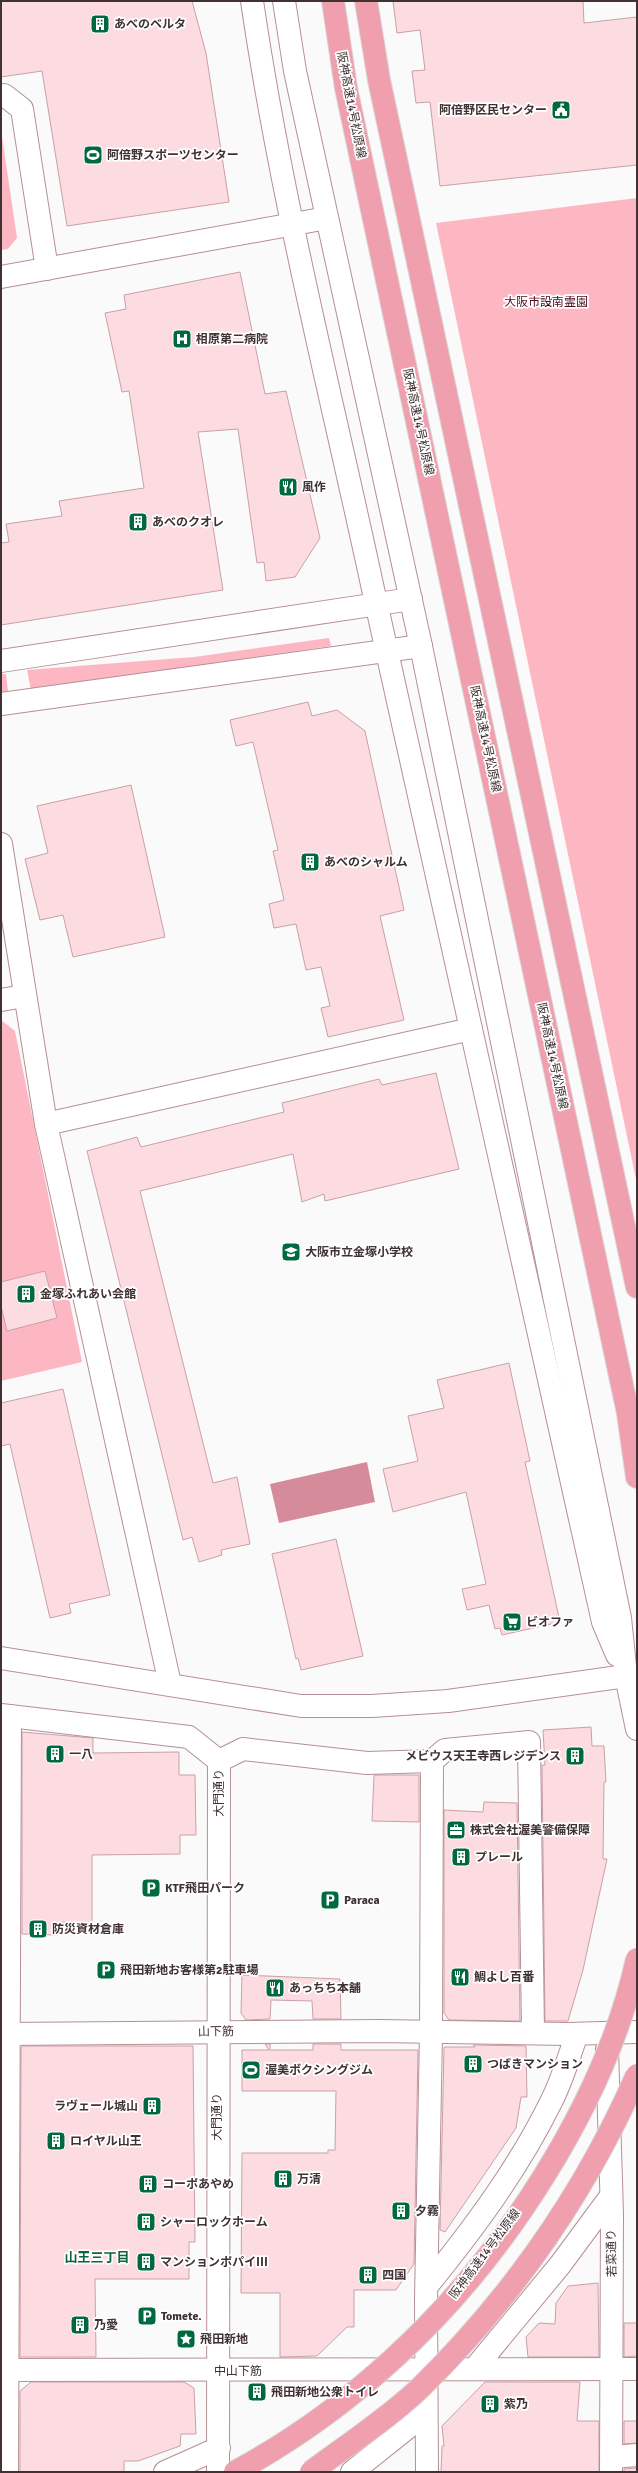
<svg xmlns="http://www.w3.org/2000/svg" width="638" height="2473" viewBox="0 0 638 2473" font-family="Signika,'Noto Sans JP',sans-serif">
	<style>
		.green { fill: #fdb7c3 }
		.water { fill: #d58b99 }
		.building { fill: #fddce1; stroke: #c8a1a7 }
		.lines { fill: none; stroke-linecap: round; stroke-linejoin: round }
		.minor-casing { stroke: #b58f95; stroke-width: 24 }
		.highway-casing { stroke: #d9d6d6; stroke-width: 24 }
		.minor { stroke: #fff; stroke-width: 22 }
		.highway { stroke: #f09fae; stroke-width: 22 }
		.highway-bridge-casing { stroke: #d9d6d6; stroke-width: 24; stroke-linecap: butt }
		.highway-bridge { stroke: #f09fae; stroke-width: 22 }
		.labels { text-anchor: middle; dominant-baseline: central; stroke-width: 3.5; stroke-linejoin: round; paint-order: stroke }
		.poi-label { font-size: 12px; font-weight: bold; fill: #403133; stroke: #fff; text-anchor: start }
		.street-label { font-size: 12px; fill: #403133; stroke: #fff }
		.park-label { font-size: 12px; fill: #500d22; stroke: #fff }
		.neighbourhood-label { font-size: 13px; font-weight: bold; fill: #0e643e; stroke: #fff }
	</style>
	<rect width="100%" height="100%" fill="#fafafa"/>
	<g class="green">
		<path d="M1,130l16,108 -9,11 -7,1z"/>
		<path d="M637,198v986l-201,-961z"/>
		<path d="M329,638l2,8 -300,44 -4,-20 167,-13z"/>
		<path d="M1,674h5l2,17 -7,1z"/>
		<path d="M1,1020l14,11 67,331 -81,19z"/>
	</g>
	<path class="water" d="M367,1462l8,40 -96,21 -9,-39z"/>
	<g class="building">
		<path d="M1,1h191l14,52 23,149 -162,24 -25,-155 -41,6z"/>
		<path d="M393,1h190l1,22 53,-6v148l-197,21 -10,-84 -14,1 -4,-32 13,-1 -5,-40 -23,3z"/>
		<path d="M240,272l25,122 21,-3 34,147 -25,39 -29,4 -2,-19 -7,1 -19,-134 -40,3 25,158 -222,35v-82l8,-1 -3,-18 56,-8 -3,-15 85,-13 -15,-97 -7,1 -17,-79 21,-4 -2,-14z"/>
		<path d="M308,702l4,14 25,-6 28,21 39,179 -24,6 24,104 -76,17 -7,-29 9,-2 -9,-39 -15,3 -10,-46 -22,4 -5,-24 15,-4 -11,-49 5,-1 -25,-108 -17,4 -6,-26z"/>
		<path d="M131,785l34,152 -92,20 -10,-42 -23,5 -15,-61 23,-6 -11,-47z"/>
		<path d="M436,1073l23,96 -134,32 -1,-7 -22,8 -9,-48 -153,37 73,292 24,-6 13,67 -29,6 1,5 -23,7 -7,-25 -9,3 -96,-389 50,-14 4,10 143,-35 -2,-9 97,-24 3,6z"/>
		<path d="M45,1271l12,47 -50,13 -6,-25v-24z"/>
		<path d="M509,1363l21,98 -5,1 35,160 -58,13 -2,-7 -5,1 -6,-24 -22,5 -5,-21 24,-5 -20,-92 -73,20 -10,-43 35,-8 -10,-45 36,-8 -7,-28z"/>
		<path d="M63,1389l47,206 -41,9 2,9 -21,5 -40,-174 -9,2v-43z"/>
		<path d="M336,1539l27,117 -62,14 -3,-12 -2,1 -24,-105z"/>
		<path d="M591,1727l1,19h12l2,36h-2l-1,77h4l-24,111 -15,51h-23l-3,-256h3l-2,-35z"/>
		<path d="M22,1732l71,6v15l86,-1v23h16l1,60h-16v19l-88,1v68l-35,-1 -1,13 -34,-1z"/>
		<path d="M374,1775h45v47l-47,-1z"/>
		<path d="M484,1802l33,1 3,218 -71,-1 -5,-7v-203l39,2z"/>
		<path d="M242,1975l98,4 1,40h-28l-1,-18 -41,-1 -1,19 -24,1 -5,-7z"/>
		<path d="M265,2044h5v6h43v-6h28v6h77l-4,214 -18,26h-42v37h-7l-30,29 -37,1v-64h-39l1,-140h86v-3h7l1,-59h-94v-41h27z"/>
		<path d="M473,2045l53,1 1,51h-6l-5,31 -71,104 -5,-2 4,-183h31z"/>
		<path d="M23,2046h170l2,196h-6v37h-94l1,78h-76l1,-309z"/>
		<path d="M598,2283l1,74h-71l-2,-20 13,-14 16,1 1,-21 12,-17z"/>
		<path d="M624,2323h13v33l-13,1z"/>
		<path d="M31,2382h153l10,6 2,46h-15l-1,12 -42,15h-14v11h-104v-81z"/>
		<path d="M485,2382h95l-3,39h22v51h-158l1,-26h2l-2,-20z"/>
		<path d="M624,2421h13v22l-13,1z"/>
		<path d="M637,2468v4h-13v-3z"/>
	</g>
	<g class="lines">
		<defs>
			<g id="minor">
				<path d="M252,1c29,198 79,393 121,588 76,344 154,689 230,1033l14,33"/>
				<path d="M284,1l11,70 126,575 199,972 6,58 11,53"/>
				<path d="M1,96l3,-1 18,14 25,160"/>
				<path d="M1,277l326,-59"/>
				<path d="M1,661l410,-62"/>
				<path d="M1,704l420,-58"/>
				<path d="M1,844l45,280 124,560"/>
				<path d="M1,1000l23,-4"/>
				<path d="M46,1124l425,-95"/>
				<path d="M1,1658l300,48h71l76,-5 178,-25 11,2"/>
				<path d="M1,1715l188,22 30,24 24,-12 124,14 65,-2 13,-11 84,-8 4,290"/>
				<path d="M1,2034l378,-3 188,3 70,-2"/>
				<path d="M607,2049l5,165 -1,258"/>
				<path d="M427,2286c47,-58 91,-117 124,-184 11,-21 18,-46 26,-68"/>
				<path d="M475,2368l85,-103 51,-69"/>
				<path d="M1,2370l636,-1"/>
				<path d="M612,2457l25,-2"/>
				<path d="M7,2472l3,-756"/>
				<path d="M165,2472l54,-24"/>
				<path d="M218,2472l1,-711"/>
				<path d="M352,2472l74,-59"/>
				<path d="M427,2472l-1,-172 5,-267 1,-272"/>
			</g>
			<g id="highway">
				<path d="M333,1l13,87 282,1325 9,64"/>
				<path d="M366,1l13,79 258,1207"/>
			</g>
		</defs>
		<use href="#minor" class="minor-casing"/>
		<use href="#highway" class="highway-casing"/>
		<use href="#minor" class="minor"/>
		<use href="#highway" class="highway"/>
		<defs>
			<g id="highway-bridge">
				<path d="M235,2472c57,-31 110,-69 158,-113 109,-99 212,-255 244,-400"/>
				<path d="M311,2472c35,-26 76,-53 108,-83 92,-90 166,-196 218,-314"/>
			</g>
		</defs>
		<use href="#highway-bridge" class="highway-bridge-casing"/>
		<use href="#highway-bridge" class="highway-bridge"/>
	</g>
	<defs>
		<symbol id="building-square" viewBox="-11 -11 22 22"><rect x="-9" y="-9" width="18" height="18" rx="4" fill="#01693f" stroke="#fff"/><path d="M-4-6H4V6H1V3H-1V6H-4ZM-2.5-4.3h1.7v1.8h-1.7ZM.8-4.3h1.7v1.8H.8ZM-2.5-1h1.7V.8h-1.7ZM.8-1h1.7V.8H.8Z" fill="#fff"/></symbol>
		<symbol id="civic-square" viewBox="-11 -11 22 22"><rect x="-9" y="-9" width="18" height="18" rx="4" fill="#01693f" stroke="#fff"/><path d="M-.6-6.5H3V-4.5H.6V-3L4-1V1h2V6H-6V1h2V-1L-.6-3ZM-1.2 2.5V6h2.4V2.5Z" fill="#fff"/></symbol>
		<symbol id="stadium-square" viewBox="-11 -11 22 22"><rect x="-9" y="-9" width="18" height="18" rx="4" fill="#01693f" stroke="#fff"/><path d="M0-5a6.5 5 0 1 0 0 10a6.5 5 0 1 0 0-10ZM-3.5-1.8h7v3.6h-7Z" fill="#fff"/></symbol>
		<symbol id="hospital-square" viewBox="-11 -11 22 22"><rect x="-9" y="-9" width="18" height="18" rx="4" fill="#01693f" stroke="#fff"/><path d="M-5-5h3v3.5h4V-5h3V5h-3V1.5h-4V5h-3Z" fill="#fff"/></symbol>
		<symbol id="restaurant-square" viewBox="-11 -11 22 22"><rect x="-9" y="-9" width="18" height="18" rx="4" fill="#01693f" stroke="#fff"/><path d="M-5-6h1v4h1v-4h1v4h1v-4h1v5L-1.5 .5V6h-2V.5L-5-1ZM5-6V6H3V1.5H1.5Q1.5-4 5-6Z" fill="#fff"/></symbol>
		<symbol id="school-square" viewBox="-11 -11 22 22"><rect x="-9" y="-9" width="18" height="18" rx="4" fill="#01693f" stroke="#fff"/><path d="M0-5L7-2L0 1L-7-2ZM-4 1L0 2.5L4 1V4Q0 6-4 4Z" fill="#fff"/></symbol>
		<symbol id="supermarket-square" viewBox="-11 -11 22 22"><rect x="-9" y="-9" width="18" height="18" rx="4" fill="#01693f" stroke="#fff"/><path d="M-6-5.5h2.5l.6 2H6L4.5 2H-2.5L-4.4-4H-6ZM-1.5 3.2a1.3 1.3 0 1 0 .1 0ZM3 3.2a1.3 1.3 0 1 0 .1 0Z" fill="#fff"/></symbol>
		<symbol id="office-square" viewBox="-11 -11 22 22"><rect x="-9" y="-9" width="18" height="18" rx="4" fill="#01693f" stroke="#fff"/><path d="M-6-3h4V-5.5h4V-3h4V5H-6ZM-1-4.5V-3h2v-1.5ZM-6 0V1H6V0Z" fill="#fff"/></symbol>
		<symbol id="parking-square" viewBox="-11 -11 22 22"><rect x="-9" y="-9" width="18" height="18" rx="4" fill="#01693f" stroke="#fff"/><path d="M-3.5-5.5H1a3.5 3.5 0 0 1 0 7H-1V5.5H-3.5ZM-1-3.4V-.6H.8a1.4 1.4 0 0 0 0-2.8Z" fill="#fff"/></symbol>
		<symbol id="sight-square" viewBox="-11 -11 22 22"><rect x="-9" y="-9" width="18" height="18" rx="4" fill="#01693f" stroke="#fff"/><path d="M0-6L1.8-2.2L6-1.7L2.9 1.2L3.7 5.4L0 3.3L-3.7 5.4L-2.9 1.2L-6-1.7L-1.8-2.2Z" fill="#fff"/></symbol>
	</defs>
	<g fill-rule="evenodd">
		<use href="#building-square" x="89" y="13" width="22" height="22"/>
		<use href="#civic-square" x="550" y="99" width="22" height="22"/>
		<use href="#stadium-square" x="82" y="144" width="22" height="22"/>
		<use href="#hospital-square" x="171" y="328" width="22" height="22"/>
		<use href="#restaurant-square" x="277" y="476" width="22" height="22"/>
		<use href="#building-square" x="127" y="511" width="22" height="22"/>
		<use href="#building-square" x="299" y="851" width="22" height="22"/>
		<use href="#school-square" x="280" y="1241" width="22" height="22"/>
		<use href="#building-square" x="15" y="1283" width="22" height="22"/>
		<use href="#supermarket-square" x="501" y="1611" width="22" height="22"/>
		<use href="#building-square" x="44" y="1743" width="22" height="22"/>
		<use href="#building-square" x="564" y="1745" width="22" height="22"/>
		<use href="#office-square" x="445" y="1819" width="22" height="22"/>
		<use href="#building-square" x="450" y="1846" width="22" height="22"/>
		<use href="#parking-square" x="140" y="1877" width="22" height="22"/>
		<use href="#parking-square" x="319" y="1889" width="22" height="22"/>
		<use href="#building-square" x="27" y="1918" width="22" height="22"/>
		<use href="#parking-square" x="95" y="1959" width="22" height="22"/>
		<use href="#restaurant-square" x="449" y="1966" width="22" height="22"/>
		<use href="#restaurant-square" x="264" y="1977" width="22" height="22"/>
		<use href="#building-square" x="462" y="2053" width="22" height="22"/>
		<use href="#stadium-square" x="240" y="2059" width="22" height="22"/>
		<use href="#building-square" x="141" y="2095" width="22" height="22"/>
		<use href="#building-square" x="45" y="2130" width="22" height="22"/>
		<use href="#building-square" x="272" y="2168" width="22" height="22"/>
		<use href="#building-square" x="137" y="2173" width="22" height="22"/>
		<use href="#building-square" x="390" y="2200" width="22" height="22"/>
		<use href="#building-square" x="135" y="2211" width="22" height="22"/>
		<use href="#building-square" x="135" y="2251" width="22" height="22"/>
		<use href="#building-square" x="357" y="2264" width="22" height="22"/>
		<use href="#parking-square" x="136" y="2305" width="22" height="22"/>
		<use href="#building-square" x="69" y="2314" width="22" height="22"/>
		<use href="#sight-square" x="175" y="2328" width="22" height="22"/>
		<use href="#building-square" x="246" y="2381" width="22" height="22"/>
		<use href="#building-square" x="479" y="2393" width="22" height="22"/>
	</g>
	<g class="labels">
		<g class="poi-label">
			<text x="114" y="24">あべのベルタ</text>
			<text x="547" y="110" text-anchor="end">阿倍野区民センター</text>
			<text x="107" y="155">阿倍野スポーツセンター</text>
			<text x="196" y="339">相原第二病院</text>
			<text x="302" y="487">風作</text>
			<text x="152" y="522">あべのクオレ</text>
			<text x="324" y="862">あべのシャルム</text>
			<text x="305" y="1252">大阪市立金塚小学校</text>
			<text x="40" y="1294">金塚ふれあい会館</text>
			<text x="526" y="1622">ビオファ</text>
			<text x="69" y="1754">一八</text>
			<text x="561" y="1756" text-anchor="end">メビウス天王寺西レジデンス</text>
			<text x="470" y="1830">株式会社渥美警備保障</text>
			<text x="475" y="1857">プレール</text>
			<text x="165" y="1888">KTF飛田パーク</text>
			<text x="344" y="1900">Paraca</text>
			<text x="52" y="1929">防災資材倉庫</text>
			<text x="120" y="1970">飛田新地お客様第2駐車場</text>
			<text x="474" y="1977">鯛よし百番</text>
			<text x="289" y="1988">あっちち本舗</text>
			<text x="487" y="2064">つばきマンション</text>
			<text x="265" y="2070">渥美ボクシングジム</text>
			<text x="138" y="2106" text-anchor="end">ラヴェール城山</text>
			<text x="70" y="2141">ロイヤル山王</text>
			<text x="297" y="2179">万清</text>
			<text x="162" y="2184">コーポあやめ</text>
			<text x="415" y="2211">夕霧</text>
			<text x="160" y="2222">シャーロックホーム</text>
			<text x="160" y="2262">マンションポパイⅢ</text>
			<text x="382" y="2275">四国</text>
			<text x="161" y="2316">Tomete.</text>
			<text x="94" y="2325">乃愛</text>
			<text x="200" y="2339">飛田新地</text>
			<text x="271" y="2392">飛田新地公衆トイレ</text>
			<text x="504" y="2404">紫乃</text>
		</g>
		<g class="street-label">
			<text transform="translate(351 105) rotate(79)">阪神高速14号松原線</text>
			<text transform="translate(418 422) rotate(78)">阪神高速14号松原線</text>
			<text transform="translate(485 739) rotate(78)">阪神高速14号松原線</text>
			<text transform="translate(552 1056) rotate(78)">阪神高速14号松原線</text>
			<text transform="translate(219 1793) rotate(-90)">大門通り</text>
			<text transform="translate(216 2032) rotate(-1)">山下筋</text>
			<text transform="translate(217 2117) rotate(-90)">大門通り</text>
			<text transform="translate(612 2253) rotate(-91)">若菜通り</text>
			<text transform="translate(485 2254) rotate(-53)">阪神高速14号松原線</text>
			<text x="238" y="2371">中山下筋</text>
		</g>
		<g class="park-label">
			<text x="546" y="302">大阪市設南霊園</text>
		</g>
		<g class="neighbourhood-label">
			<text x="97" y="2258">山王三丁目</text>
		</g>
	</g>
	<rect width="638" height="2473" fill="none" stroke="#403133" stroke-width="4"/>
</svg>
